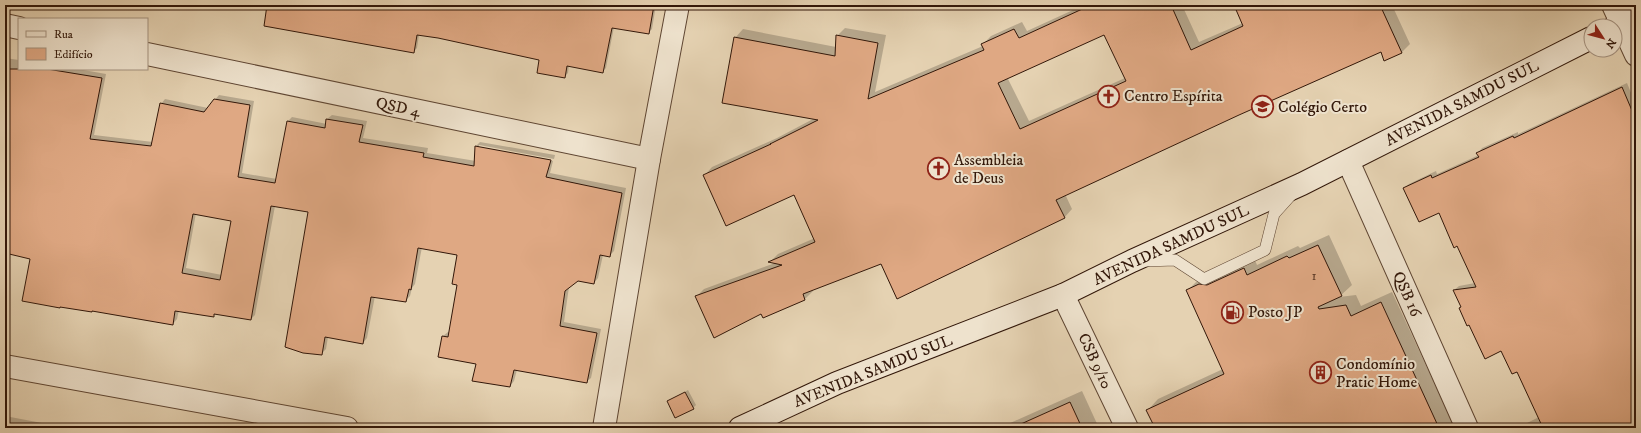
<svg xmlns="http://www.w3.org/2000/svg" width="1641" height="433" viewBox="0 0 1641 433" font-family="'IM FELL DW Pica',serif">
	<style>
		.shadow { fill: #0003; fill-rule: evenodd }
		.building { fill: #dfa883; stroke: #321709; fill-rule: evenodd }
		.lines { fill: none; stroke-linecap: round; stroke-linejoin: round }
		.service-casing { stroke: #5f4633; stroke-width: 12 }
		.minor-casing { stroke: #5f4633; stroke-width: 24 }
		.tertiary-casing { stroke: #5f4633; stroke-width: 24 }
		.secondary-casing { stroke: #321709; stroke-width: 24 }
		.service { stroke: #eee2cd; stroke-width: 11 }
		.minor { stroke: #eee2cd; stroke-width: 22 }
		.tertiary { stroke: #eee2cd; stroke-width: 22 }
		.secondary { stroke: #eee2cd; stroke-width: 22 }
		.labels { text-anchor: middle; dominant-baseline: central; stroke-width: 4; stroke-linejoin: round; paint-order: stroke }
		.number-label { font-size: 14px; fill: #5d3b28 }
		.poi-label { font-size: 16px; fill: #321709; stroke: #eee2cd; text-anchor: start }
		.street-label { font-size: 16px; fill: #321709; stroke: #eee2cd }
	</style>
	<rect width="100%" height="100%" fill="#e5d2b2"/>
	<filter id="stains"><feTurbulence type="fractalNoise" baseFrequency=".005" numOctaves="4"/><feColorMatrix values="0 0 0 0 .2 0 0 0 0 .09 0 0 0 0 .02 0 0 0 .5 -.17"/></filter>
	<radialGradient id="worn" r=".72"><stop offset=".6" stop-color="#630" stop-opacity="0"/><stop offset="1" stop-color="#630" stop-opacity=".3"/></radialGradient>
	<g class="shadow">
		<path d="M252,5h404l-4,24 -4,4 -34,-6 -8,41 -3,3 -34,-6 -1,8 -4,4 -24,-18 -102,-22 -19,-2 -2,13 -4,4 -146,-44z"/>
		<path d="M1084,5h98l17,37 44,-19 -7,-18h156l18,39 -8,8 -17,8 -4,-9 -142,63 -174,80 7,15 -8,9 -183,44 -69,27 1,2 -8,8 -44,13 -65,-15 8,-8 71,-26 -5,-1 8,-8 37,-16 -20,-44 -91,-18 8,-9 65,-29 38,-20 -80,-80 8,-9 93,18 1,-11 8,-8 41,7 -11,57 108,-46 -1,-1 9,-9 31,-14 5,9zM1105,33l20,45 -96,43 -22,-44z"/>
		<path d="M5,58l14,2v9h59l28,5 -12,61 59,7 8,-38 4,-5 43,9 11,-13 35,6 -12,72 35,6 10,-57 5,-5 35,7v-5l5,-4 35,6 -4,17 65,10 -1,5 49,8v-15l4,-4 75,13 -1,4 -75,-14v2l74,14 -3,12 76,15 -12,63 -5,5 -6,-1 -5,23 -4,5 -16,-3 -9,7 -5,35 37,7 -10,49 -5,4 -69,-12 -3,11 -4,5 -33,-22 -38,-7 4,-21 5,-4h2l8,-48v-30l-36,-7 -7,37 -3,4 -2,8 -5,5 -30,-5 -8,42 -4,5 -35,-6 -2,12 -5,5 -12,-142 -34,-6 -20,109 -4,4 -36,-5 -2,2 -34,-6 -2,9 -4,5 -142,-66 -26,-6zM196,213l36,7 -10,55 -36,-7z"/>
		<path d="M1627,83l9,22v323h-116l5,-4 14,-7 -21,-46 -64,-81 5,-4 16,-3 -17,-38 -19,-33 -35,-24 5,-4 27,-13 1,3 42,-19 -1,-2 4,-5 36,-16v2z"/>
		<path d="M1329,235l23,50 -13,12 17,-2 5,11 31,-14 63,136h-299l-8,-18 10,-11 65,-30 -36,-78 11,-11 56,-22 3,7 41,-19 2,2z"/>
		<path d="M688,390l8,15 -3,3 -25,-7z"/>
		<path d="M1082,391l17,37h-100z"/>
		<path d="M5,416l37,7 -1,5h-36z"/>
	</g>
	<g class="building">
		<path d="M267,5h387l-5,29 -37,-6 -9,45 -36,-7 -2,12 -28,-5 2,-13 -101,-22 -21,-3 -3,18 -150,-27z"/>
		<path d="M1091,5h80l20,45 52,-24 -9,-21h146l22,48 -18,8 -3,-9 -142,63 -183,85 9,18 -168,81 -16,-35 -78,30 2,6 -42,18 -2,-4 -47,24 -19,-42 87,-31 -14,-3 47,-20 -21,-47 -68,31 -23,-51 68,-31h-1l48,-24 -96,-17 12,-66 101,19 1,-21 42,8 -10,56 116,-49 -3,-6 33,-15 5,9zM1104,35l22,46 -106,48 -22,-46z"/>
		<path d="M5,69h42l55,9 -12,61 61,7 9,-43 44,9 10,-13 36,6 -12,72 37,6 12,-62 38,7 1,-9 37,6 -4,17 65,11 -1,4 51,9 1,-20 76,14 -5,17 76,16 -12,64 -10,-2 -6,29 -16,-3 -13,10 -5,35 37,7 -10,50 -73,-13 -4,17 -38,-6 4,-17 -38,-7 4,-21 6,1 9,-52 -5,-1 5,-29 -39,-7 -7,42 -2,-1 -3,13 -35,-5 -8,47 -38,-7 -3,18 -19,-2 -18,-6 23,-135 -37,-6 -20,114 -37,-6v3l-39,-6 -2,14 -81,-14v1l-32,-5v1l-38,-7 8,-42 -25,-6zM193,214l38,7 -11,59 -38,-7z"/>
		<path d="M1622,87l14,33v308h-93l-26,-56 -5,2 -11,-23 -16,8 -16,-34 -2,1 -8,-18 2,-1 -8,-17 23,-3 -19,-41 -3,2 -15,-35 -20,9 -16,-34 28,-13 1,3 47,-21 -3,-4 37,-17 1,2z"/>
		<path d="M1318,245l24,51 -24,11 1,2 27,-4 5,11 30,-14 58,126h-284l-9,-18 78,-36 -38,-84 13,-6 8,1 37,-17 3,7 40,-19 2,2z"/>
		<path d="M685,392l9,17 -19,9 -8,-17z"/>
		<path d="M1070,402l12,26h-70z"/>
	</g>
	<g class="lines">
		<defs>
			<path id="service" d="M1145,261l30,-1 29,19 61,-29 9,-36 18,-20"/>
			<g id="minor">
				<path d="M1613,5l23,50"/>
				<path d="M5,25l14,3"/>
				<path d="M147,54l502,105"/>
				<path d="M1348,161l119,267"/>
				<path d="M1063,295l64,133"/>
			</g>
			<g id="tertiary">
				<path d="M5,366l342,62"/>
				<path d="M604,428l45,-269 29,-154"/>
			</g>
			<g id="secondary">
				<path d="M1615,26l21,-10"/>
				<path d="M740,428l97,-45 226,-88 69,-34 170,-77 289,-146"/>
			</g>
		</defs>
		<use href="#service" class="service-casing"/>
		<use href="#minor" class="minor-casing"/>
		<use href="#tertiary" class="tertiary-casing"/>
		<use href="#secondary" class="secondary-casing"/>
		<use href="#service" class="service"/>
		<use href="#minor" class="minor"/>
		<use href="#tertiary" class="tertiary"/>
		<use href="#secondary" class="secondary"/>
	</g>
	<defs>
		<symbol id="church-ring" viewBox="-11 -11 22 22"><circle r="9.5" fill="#eee2cd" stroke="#8f2418" stroke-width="1.5"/><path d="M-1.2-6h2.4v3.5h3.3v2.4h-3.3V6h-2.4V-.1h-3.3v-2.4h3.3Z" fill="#8f2418"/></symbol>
		<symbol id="school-ring" viewBox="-11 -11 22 22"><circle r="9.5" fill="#eee2cd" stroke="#8f2418" stroke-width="1.5"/><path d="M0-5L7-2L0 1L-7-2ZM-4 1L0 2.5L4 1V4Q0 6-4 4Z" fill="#8f2418"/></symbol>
		<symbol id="fuel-ring" viewBox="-11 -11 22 22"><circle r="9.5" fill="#eee2cd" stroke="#8f2418" stroke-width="1.5"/><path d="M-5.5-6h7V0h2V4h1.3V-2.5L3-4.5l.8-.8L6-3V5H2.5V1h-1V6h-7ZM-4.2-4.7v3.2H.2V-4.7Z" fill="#8f2418"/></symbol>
		<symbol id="building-ring" viewBox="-11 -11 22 22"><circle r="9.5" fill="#eee2cd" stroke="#8f2418" stroke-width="1.5"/><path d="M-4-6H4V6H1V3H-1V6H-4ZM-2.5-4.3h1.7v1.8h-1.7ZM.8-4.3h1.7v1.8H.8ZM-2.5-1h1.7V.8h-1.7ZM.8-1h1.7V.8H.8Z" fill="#8f2418"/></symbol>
	</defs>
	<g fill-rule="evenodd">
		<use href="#church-ring" x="1096" y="84" width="25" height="25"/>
		<use href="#school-ring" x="1250" y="94" width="25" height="25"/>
		<use href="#church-ring" x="926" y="156" width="25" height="25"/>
		<use href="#fuel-ring" x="1220" y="300" width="25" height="25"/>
		<use href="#building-ring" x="1308" y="360" width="25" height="25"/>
	</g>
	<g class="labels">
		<g class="number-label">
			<text x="1314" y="276">1</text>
		</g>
		<g class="poi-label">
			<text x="1124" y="96">Centro Espírita</text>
			<text x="1278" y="107">Colégio Certo</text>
			<text x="954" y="160">Assembleia<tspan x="954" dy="18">de Deus</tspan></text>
			<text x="1248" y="312">Posto JP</text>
			<text x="1336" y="364">Condomínio<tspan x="1336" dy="18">Pratic Home</tspan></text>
		</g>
		<g class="street-label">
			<text transform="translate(1462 103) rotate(-27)">AVENIDA SAMDU SUL</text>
			<text transform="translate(398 107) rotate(12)">QSD 4</text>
			<text transform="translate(1171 245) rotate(-25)">AVENIDA SAMDU SUL</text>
			<text transform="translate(1407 294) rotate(66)">QSB 16</text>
			<text transform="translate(1095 361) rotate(65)">CSB 9/10</text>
			<text transform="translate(873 371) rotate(-22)">AVENIDA SAMDU SUL</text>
		</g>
	</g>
	<rect width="1641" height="433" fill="none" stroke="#e5d2b2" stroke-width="20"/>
	<rect x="6" y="6" width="1629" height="421" fill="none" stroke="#321709" stroke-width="2"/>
	<rect x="10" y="10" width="1621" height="413" fill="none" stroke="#321709"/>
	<rect x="18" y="18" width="130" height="52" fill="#eee2cd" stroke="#a3917f"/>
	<rect x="26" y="31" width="20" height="6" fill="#eee2cd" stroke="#a3917f"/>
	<text x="54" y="38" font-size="12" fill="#321709">Rua</text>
	<rect x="26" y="48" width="20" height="12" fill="#dfa883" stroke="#a3917f"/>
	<text x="54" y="58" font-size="12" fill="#321709">Edifício</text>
	<g transform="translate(1603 38) rotate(126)"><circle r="19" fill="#eee2cd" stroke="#a3917f"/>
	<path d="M0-3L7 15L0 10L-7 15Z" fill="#8f2418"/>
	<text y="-6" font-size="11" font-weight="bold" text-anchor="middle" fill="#321709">N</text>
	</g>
	<rect width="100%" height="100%" filter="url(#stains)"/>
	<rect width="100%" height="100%" fill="url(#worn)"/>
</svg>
